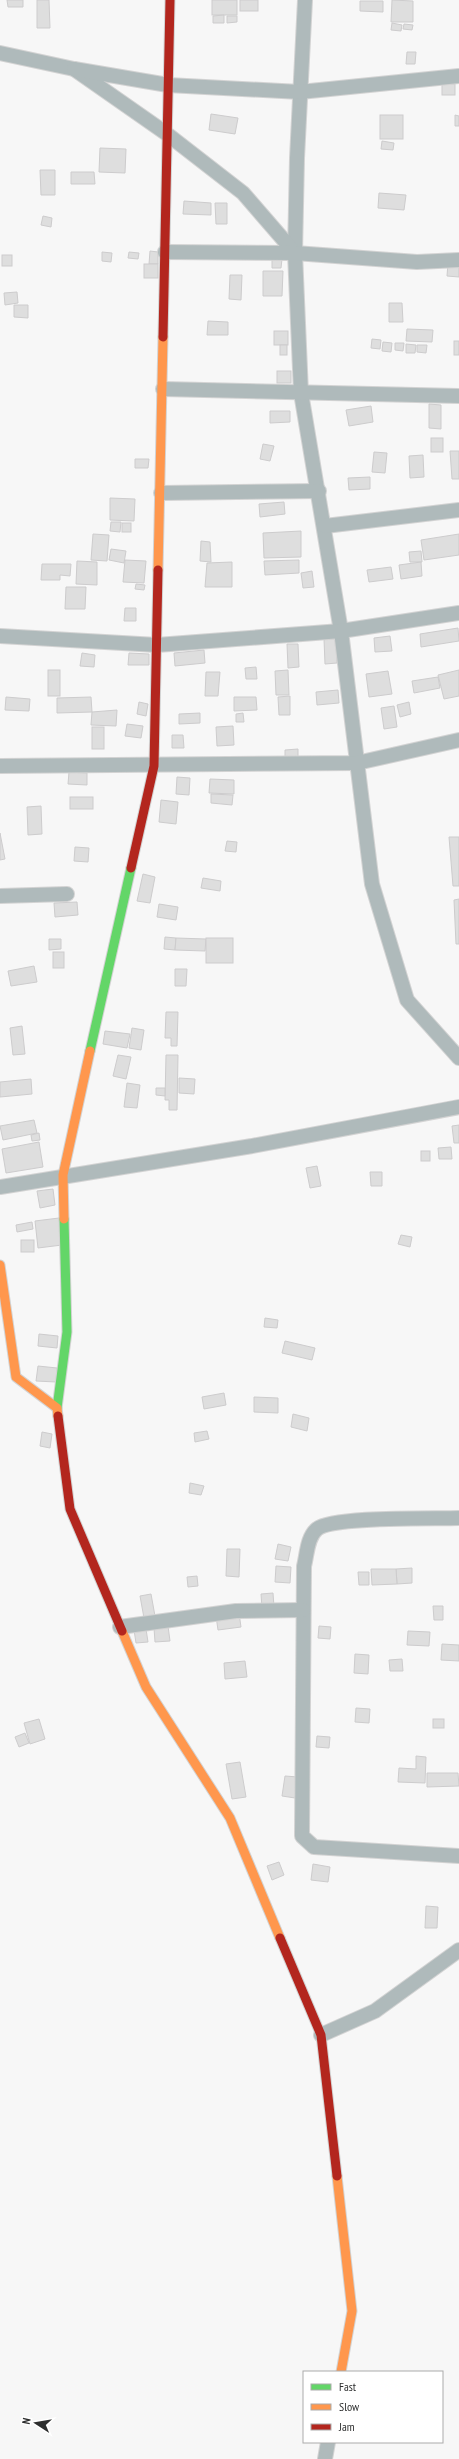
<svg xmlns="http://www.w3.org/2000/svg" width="459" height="2459" viewBox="0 0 459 2459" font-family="'PT Sans Narrow',sans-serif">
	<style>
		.building { fill: #dedede; stroke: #cdcccd }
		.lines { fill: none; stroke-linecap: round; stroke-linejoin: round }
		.street-casing { stroke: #d3d3d3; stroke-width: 16 }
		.fast-casing { stroke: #d3d3d3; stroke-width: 11 }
		.slow-casing { stroke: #d3d3d3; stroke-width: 11 }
		.jam-casing { stroke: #d3d3d3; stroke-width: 11 }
		.street { stroke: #afbabb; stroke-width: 14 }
		.fast { stroke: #63d668; stroke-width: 9 }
		.slow { stroke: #ff974d; stroke-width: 9 }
		.jam { stroke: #b3261e; stroke-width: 9 }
	</style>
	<rect width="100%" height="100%" fill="#f7f7f7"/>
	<g class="building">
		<path d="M7,0h16v7h-15z"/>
		<path d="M37,0h12l1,28h-13z"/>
		<rect x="212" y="0" width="25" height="15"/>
		<rect x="240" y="0" width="18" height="11"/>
		<path d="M392,0l21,1v21h-22z"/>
		<path d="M360,1h23v11l-23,-1z"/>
		<path d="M224,15v8h-11v-7z"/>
		<path d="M227,16h10v6l-10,1z"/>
		<path d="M392,23l10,2 -1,6 -10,-1z"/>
		<path d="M404,24l9,1 -1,5 -9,-1z"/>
		<path d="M407,52h9l-1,12h-9z"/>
		<rect x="442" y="84" width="13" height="11"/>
		<path d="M211,114l27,4 -3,16 -26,-4z"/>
		<rect x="380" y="115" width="23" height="24"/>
		<path d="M455,115l4,1v10h-4z"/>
		<path d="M382,141l12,2 -1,7 -12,-1z"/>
		<path d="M100,148l26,1 -1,24 -26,-1z"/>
		<path d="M40,170h15v25h-14z"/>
		<path d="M71,172h23l1,12h-24z"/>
		<path d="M379,193l27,2 -2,15 -26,-2z"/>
		<path d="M184,201l27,2v12l-28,-1z"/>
		<path d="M215,203h12v21h-11z"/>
		<path d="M43,216l9,2 -1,9 -10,-2z"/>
		<path d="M150,251l8,1v12h-9z"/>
		<path d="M102,252l10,1 -1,9 -9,-1z"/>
		<path d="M129,252l10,1 -1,6 -10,-1z"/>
		<rect x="2" y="255" width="10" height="11"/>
		<path d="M272,258l10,1 -1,9h-9z"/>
		<path d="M448,263l11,1v13l-12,-1z"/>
		<rect x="144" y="264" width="14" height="14"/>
		<path d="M263,271h20l-1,25h-19z"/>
		<path d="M230,275h12l-1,25 -12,-1z"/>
		<path d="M17,292l1,11 -13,2 -1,-12z"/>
		<path d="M389,303h13l1,19h-14z"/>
		<path d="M14,305h14v13l-14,-1z"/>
		<path d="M208,321l20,1v13h-21z"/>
		<path d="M407,329l26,1 -1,12 -26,-1z"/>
		<rect x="274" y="331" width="14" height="14"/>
		<path d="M372,339l9,1 -1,9 -9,-1z"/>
		<rect x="454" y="341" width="5" height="14"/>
		<path d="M383,342l9,1 -1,9 -9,-1z"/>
		<path d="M395,343h9l-1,8 -8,-1z"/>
		<path d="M406,344l10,1 -1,8h-9z"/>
		<rect x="280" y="345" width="7" height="10"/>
		<path d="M417,345h10l-1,8 -9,-1z"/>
		<rect x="277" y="371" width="14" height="12"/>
		<path d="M429,404l12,1v24l-12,-1z"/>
		<path d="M371,406l2,16 -24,4 -3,-16z"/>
		<path d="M270,411h20v11l-20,1z"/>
		<rect x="431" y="438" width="12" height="14"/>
		<path d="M263,444l11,2 -4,15 -10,-2z"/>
		<path d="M450,451h9v28h-7z"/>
		<path d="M374,452l13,1 -2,20 -13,-1z"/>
		<path d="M423,455l1,22 -14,1 -1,-22z"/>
		<path d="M135,459h14l-1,9h-13z"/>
		<path d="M370,477v12l-21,1 -1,-12z"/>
		<path d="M110,498l25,1 -1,22 -24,-1z"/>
		<path d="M284,502l1,12 -25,3 -1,-13z"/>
		<path d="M111,522h10l-1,10 -10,-1z"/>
		<rect x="122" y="523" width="9" height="9"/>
		<path d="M301,531v26l-37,1 -1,-25z"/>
		<path d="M93,534l16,1 -2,26 -16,-1z"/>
		<path d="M459,534v21l-35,5 -3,-20z"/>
		<path d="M201,541l9,1 1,20 -11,-1z"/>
		<path d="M111,549l15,2 -2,12 -15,-3z"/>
		<path d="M421,551l1,11h-12l-1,-10z"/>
		<path d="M125,560l21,1 -2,22 -21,-1z"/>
		<path d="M299,560v13l-34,2 -1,-14z"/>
		<path d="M77,561l20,1v23l-21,-1z"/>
		<path d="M232,562v25h-27l2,-24z"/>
		<path d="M421,562l1,14 -21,3 -2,-14z"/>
		<path d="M42,564h29l-1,12 -10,-1v5h-19z"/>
		<path d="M391,567l2,12 -24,3 -2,-12z"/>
		<path d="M312,571l2,16 -11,1 -2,-15z"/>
		<path d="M136,584l9,1 -1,5 -9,-1z"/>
		<path d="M66,587h20l-1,22h-20z"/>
		<path d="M125,608h11v13h-12z"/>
		<path d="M458,628l1,13 -38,6 -1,-13z"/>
		<path d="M390,636l2,15 -17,1 -1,-14z"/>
		<path d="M324,639h12l1,24 -12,1z"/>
		<path d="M287,644h11l1,23 -11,1z"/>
		<path d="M204,650l1,13 -30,3 -1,-13z"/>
		<path d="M82,653l13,2 -1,12 -14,-1z"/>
		<path d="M129,653l20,1v11h-21z"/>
		<path d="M256,667l1,12h-11l-1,-11z"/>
		<rect x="48" y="670" width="12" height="26"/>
		<path d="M288,670l1,25h-13l-1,-24z"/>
		<path d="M459,670v26l-15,3 -6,-24z"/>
		<path d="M388,671l4,23 -23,3 -3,-23z"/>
		<path d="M206,672h14l-2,24h-13z"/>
		<path d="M438,677l2,11 -26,5 -2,-12z"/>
		<path d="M338,690l1,13 -22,2 -1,-13z"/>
		<path d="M290,696v19h-11l-1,-18z"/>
		<path d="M6,697l24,2 -1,12 -24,-1z"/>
		<path d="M91,697l1,15 -35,1v-15z"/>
		<path d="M234,697h22l1,13 -23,1z"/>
		<path d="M139,702l9,2 -2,12 -9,-2z"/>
		<path d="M409,702l2,12 -11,3 -3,-12z"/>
		<path d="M394,706l3,21 -13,2 -3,-21z"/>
		<path d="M117,710l-1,16 -25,-1 1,-13z"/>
		<path d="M200,713v10l-21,1v-10z"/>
		<path d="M243,713l1,9h-8v-8z"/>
		<path d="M127,724l16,2 -2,12 -16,-2z"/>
		<path d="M233,726l1,19 -17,1 -1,-19z"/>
		<rect x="92" y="727" width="12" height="22"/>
		<path d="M172,735h11l1,13h-12z"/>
		<path d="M298,749v12l-13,1v-12z"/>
		<path d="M69,772l18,1v12l-19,-1z"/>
		<path d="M177,777l13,1 -1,17 -13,-1z"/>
		<path d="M210,779l24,1v14l-25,-1z"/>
		<path d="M211,794l22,1 -1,10 -21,-2z"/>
		<rect x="70" y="797" width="23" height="12"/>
		<path d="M161,800l17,2 -2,22 -17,-2z"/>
		<path d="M41,806l1,28 -14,1 -1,-28z"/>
		<path d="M0,833l5,26 -5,1z"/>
		<path d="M449,837h10v49h-6z"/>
		<path d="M227,841l10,1 -1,10 -11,-1z"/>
		<path d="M75,847l14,1 -1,14 -14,-1z"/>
		<path d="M143,874l12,3 -5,26 -13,-2z"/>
		<path d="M203,878l18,3 -1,10 -19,-3z"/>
		<path d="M459,899v45h-3l-2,-44z"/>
		<path d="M77,902l1,13 -23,2 -1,-14z"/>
		<path d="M159,904l19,3 -2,13 -19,-3z"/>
		<path d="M165,937l11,1 -1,12 -11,-1z"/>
		<path d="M176,938l30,1 -1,12 -30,-1z"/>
		<rect x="206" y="938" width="27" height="25"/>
		<path d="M49,939h12v10l-12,1z"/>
		<rect x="53" y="952" width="11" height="16"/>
		<path d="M34,966l3,16 -26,4 -3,-15z"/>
		<path d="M175,969h12l-1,17h-11z"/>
		<path d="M166,1012h12l-1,34h-6v-8h-6z"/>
		<path d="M22,1026l3,28 -12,1 -3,-27z"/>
		<path d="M132,1028l12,2 -3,20 -12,-2z"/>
		<path d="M105,1031l25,3 -3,14 -24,-4z"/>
		<path d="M118,1055l13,2 -5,22 -13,-3z"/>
		<path d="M166,1055h12l-1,55h-8v-10h-4z"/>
		<path d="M179,1078l16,1 -1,15 -15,-1z"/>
		<path d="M31,1079l1,15 -32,3v-15z"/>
		<path d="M127,1083l13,2 -3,23 -13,-1z"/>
		<path d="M156,1088h9v8l-9,-1z"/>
		<path d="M34,1120l3,13 -34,7 -3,-14z"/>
		<path d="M459,1125v18h-5l-2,-17z"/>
		<path d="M39,1133l1,7 -8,1 -1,-6z"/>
		<path d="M39,1142l4,25 -37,6 -4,-24z"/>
		<path d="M451,1147l1,12h-13l-1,-11z"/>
		<rect x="421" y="1151" width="9" height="10"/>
		<path d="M317,1166l4,20 -11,2 -4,-20z"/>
		<path d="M370,1172h12v14h-11z"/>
		<path d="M53,1189l2,16 -15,3 -3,-17z"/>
		<path d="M59,1218l3,27 -24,3 -3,-27z"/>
		<path d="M32,1222l1,7 -16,3 -1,-7z"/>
		<path d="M401,1235l11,2 -2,10 -12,-3z"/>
		<rect x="21" y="1240" width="13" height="12"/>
		<path d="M265,1318l13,2 -1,8 -13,-1z"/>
		<path d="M39,1334l19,2 -1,12 -19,-2z"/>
		<path d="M285,1341l30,7 -3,12 -30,-7z"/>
		<path d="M38,1366l19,2 -1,14 -20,-1z"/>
		<path d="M224,1393l2,12 -22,4 -2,-12z"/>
		<path d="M254,1397l24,1v15l-24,-1z"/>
		<path d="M293,1414l16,4 -2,13 -16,-4z"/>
		<path d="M207,1431l2,8 -14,3 -1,-9z"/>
		<path d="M42,1432l10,2 -2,14 -10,-2z"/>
		<path d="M190,1483l14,3 -3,9 -12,-2z"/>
		<path d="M278,1544l13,3 -3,14 -13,-2z"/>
		<path d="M227,1549h13l-1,28 -13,-1z"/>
		<path d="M276,1566l15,1 -1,16 -15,-1z"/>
		<path d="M412,1568v15l-15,1 -1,-15z"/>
		<path d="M371,1569h25l1,15 -25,1z"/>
		<path d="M358,1572h11v13h-10z"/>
		<path d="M197,1576l1,10 -10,1 -1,-10z"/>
		<path d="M273,1593l1,14 -12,1 -1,-14z"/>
		<path d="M151,1594l4,22 -11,2 -4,-22z"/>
		<path d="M433,1606h10v14h-9z"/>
		<path d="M239,1613l2,14 -23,3 -2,-14z"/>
		<path d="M168,1626l2,15 -15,1 -1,-14z"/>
		<path d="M319,1626l12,1 -1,12 -12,-1z"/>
		<path d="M146,1629l2,13 -12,1 -2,-13z"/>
		<path d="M408,1631l22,1 -1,14 -22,-1z"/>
		<path d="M442,1644l17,1v16l-18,-1z"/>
		<path d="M355,1654l14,1 -1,19 -14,-1z"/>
		<path d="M402,1659l1,12h-13l-1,-11z"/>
		<path d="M245,1661l2,16 -22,2 -1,-16z"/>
		<path d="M356,1708l14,1 -1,14 -14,-1z"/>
		<path d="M39,1719l6,20 -15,5 -6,-21z"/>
		<rect x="433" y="1719" width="11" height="9"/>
		<path d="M25,1733l4,10 -10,4 -4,-10z"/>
		<path d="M317,1736l13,1 -1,11 -13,-1z"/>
		<path d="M416,1756l10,1 -1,26 -27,-1 1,-14 17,1z"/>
		<path d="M240,1762l6,35 -14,2 -6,-35z"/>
		<path d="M427,1773h31l1,13 -32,1z"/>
		<path d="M285,1776l13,1 -3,21 -13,-2z"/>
		<path d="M279,1862l5,13 -12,5 -5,-14z"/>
		<path d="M313,1864l17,3 -2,15 -17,-2z"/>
		<path d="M426,1906l12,1 -1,21h-12z"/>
	</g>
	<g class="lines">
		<defs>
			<g id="street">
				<path d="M305,0l-8,158 -2,95 6,140 40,238 31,253 35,116 52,58"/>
				<path d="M0,53l74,16 93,65 76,59 52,60"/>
				<path d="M74,69l94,16 132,7 159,-16"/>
				<path d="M165,252l130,1 122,9 42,-2"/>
				<path d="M163,389l296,7"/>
				<path d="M161,493l158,-2"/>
				<path d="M325,526l134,-16"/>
				<path d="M0,636l157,9 184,-14 118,-18"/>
				<path d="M0,766l357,-3 102,-23"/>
				<path d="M0,896l67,-2"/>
				<path d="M0,1187l252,-41 207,-39"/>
				<path d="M459,1518c-25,1 -126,-2 -142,11 -10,8 -10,26 -13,37l-2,270 12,11 145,9"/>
				<path d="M120,1627l116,-16 67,-1"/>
				<path d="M321,2035l54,-24 84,-61"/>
				<path d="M325,2459l3,-17"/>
			</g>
			<g id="fast">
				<path d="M90,1051l41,-183"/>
				<path d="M57,1408l10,-76 -3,-113"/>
			</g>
			<g id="slow">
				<path d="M158,570l5,-233"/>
				<path d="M64,1219l-1,-44 27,-124"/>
				<path d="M0,1265l16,112 41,31 1,8"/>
				<path d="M122,1631l24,56 84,131 50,120"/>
				<path d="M337,2176l15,135 -11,61"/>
			</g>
			<g id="jam">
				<path d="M163,337l7,-337"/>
				<path d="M131,868l23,-102 4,-196"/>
				<path d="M58,1416l12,93 52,122"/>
				<path d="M280,1938l41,97 16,141"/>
			</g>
		</defs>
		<use href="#street" class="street-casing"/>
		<use href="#fast" class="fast-casing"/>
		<use href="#slow" class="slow-casing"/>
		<use href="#jam" class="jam-casing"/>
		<use href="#street" class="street"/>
		<use href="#fast" class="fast"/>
		<use href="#slow" class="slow"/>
		<use href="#jam" class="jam"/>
	</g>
	<rect x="303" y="2371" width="140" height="72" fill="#ffffff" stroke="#ababab"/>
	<rect x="311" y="2384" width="20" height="6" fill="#63d668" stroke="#ababab"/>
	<text x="339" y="2391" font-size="12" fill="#2d2e2e">Fast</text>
	<rect x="311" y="2404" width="20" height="6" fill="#ff974d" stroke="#ababab"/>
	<text x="339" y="2411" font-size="12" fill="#2d2e2e">Slow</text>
	<rect x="311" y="2424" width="20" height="6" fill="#b3261e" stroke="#ababab"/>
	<text x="339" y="2431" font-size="12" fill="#2d2e2e">Jam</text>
	<g transform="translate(36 2423) rotate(282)" stroke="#ffffff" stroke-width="3" paint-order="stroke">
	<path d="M0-3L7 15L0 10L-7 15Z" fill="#2d2e2e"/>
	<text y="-6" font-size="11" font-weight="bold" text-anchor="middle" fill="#2d2e2e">N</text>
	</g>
</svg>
